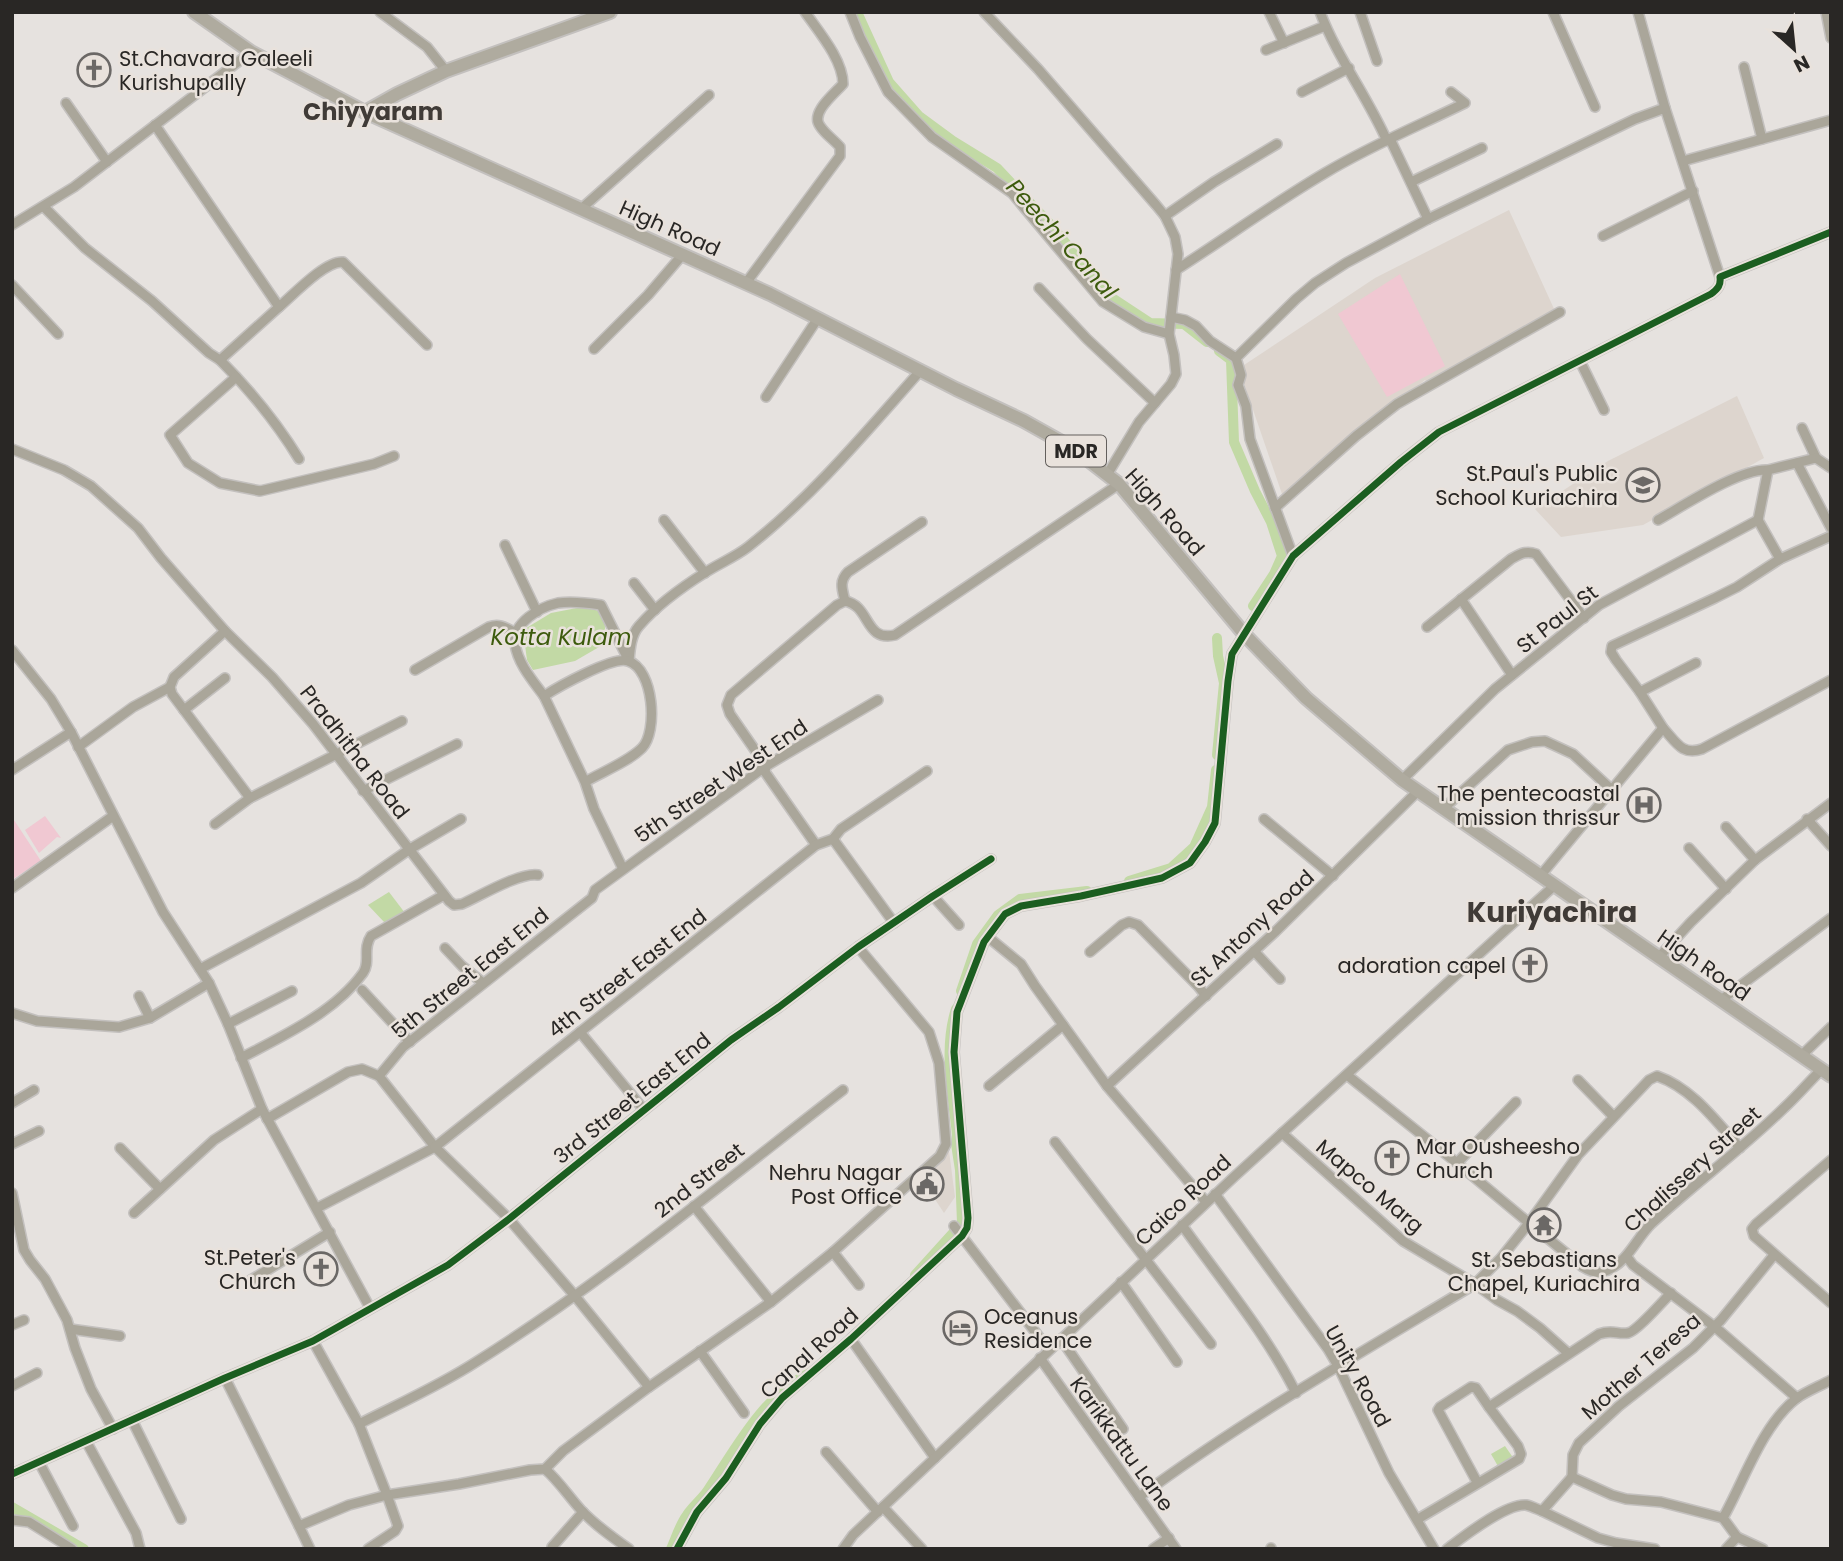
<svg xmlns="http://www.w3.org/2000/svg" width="1843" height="1561" viewBox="0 0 1843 1561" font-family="Poppins,sans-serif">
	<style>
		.built { fill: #ddd5ce }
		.green { fill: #f0c8d2 }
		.water { fill: #c2d9a5 }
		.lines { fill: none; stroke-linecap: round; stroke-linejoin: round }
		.canal { stroke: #c2d9a5; stroke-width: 10 }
		.minor-casing { stroke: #c3c0be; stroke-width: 12 }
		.major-casing { stroke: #c3c0be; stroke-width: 16 }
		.minor { stroke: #aaa69a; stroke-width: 9 }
		.major { stroke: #afab9f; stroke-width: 12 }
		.cycleway-casing { stroke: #e9e2dc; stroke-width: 11 }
		.cycleway { stroke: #1b5e20; stroke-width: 7 }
		.labels { text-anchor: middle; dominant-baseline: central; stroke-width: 5; stroke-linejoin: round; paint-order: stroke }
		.shield { fill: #e9e2dc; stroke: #635f5c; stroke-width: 2 }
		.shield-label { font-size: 19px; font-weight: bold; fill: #292725 }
		.poi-label { font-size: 21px; fill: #292725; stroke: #e9e2dc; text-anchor: end }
		.street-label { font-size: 21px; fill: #292725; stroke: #e9e2dc }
		.water-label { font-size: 23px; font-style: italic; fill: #3d5b0d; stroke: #e9e2dc }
		.quarter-label { font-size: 24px; font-weight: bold; fill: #403b37; stroke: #e9e2dc }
		.district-label { font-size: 28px; font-weight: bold; fill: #403b37; stroke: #e9e2dc }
	</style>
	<rect width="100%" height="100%" fill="#e6e2df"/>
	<g class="built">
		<path d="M1509,210l46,101 -126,74 -4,-5 -143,114 -44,-128 6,-1 131,-87z"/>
		<path d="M1737,396l27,62 -121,67 -82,12 -26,-28 73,-48z"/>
		<path d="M949,1151l6,46 -11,16 -21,-32 -2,3 -7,-5z"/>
	</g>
	<g class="green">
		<path d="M1400,274l45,92 -58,31 -49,-83z"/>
		<path d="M45,816l16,22 -4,-1 -18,16 -14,-23z"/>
		<path d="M12,817l29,44 -28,18h-1z"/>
	</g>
	<g class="water">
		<path d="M582,607l22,5 2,31 -31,18 -42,9 -6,-10 -4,-30 28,-17z"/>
		<path d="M389,892l16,21 -20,10 -17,-18z"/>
		<path d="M1505,1446l9,13 -15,9 -8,-14z"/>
	</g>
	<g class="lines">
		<g class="canal">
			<path d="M857,12l32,70 30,34 34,25 44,27 53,56 59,72 41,27 34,1 23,18"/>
			<path d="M1219,351l12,9 3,82 21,49 16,31 11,34 -8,18 -21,32"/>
			<path d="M1217,638l1,18 6,27 -7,72"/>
			<path d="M1129,881l42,-13 23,-21 18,-40 4,-37"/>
			<path d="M961,991l16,-47 21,-29 22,-16 67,-8"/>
			<path d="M915,1275l47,-52 -2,-53 -4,-26 1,-9c-4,-41 -14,-86 -1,-126"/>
			<path d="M12,1507l72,42"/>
			<path d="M671,1549c5,-11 9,-25 16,-34 6,-9 15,-16 21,-25 28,-42 54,-93 101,-117"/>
		</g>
		<defs>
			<g id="minor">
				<path d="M380,12l47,35 19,24"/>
				<path d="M850,12l10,25 28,55 44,45 80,56 91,109 41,25 25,7"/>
				<path d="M984,12l54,57 118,136 9,11 10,21 3,17 -9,80 5,21 2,19 -5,10 -32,38 -32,53"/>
				<path d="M1269,12l15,31"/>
				<path d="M1320,12c17,45 47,84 67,129"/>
				<path d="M1360,12l17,49"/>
				<path d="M1553,12l42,95"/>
				<path d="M1638,12l27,96 55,169"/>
				<path d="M1826,12l5,26"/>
				<path d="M1266,50l59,-24"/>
				<path d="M1744,67l18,72"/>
				<path d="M1302,92l47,-24"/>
				<path d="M66,103l41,59"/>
				<path d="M1390,139l38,80"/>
				<path d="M1683,161l148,-41"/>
				<path d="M1411,182l71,-34"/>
				<path d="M44,207l41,41 67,53 57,52 11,7 59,-53 -124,-182"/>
				<path d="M581,209l128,-114"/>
				<path d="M1165,216l49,-34 63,-38"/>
				<path d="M12,225l62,-38 177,-135"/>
				<path d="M1603,236l90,-45"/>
				<path d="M1176,270c50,-32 98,-67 149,-97 45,-27 93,-47 140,-70l-14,-11"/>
				<path d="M746,283l94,-127v-9c-6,-7 -15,-13 -20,-21 -10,-13 14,-32 23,-42 0,-24 -24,-52 -38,-72"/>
				<path d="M12,285l46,49"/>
				<path d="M1039,288l48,51 68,64"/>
				<path d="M279,307c14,-12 47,-47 64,-45l84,83"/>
				<path d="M1171,317l14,3 11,6 14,15 26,17"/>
				<path d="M594,349l54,-54 35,-41"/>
				<path d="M220,360c29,29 57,63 79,99"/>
				<path d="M1580,361l24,49"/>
				<path d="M236,377l-66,58 18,28 32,20 40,8 114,-27 20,-8"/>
				<path d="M766,397l52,-79"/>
				<path d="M1802,428l14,30"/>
				<path d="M12,449l52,21 27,16 47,42 23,30 64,73 47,46 41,47 136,177 5,4 8,-1c18,-8 58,-32 76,-29"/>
				<path d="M1797,463l34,65"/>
				<path d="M1275,508l81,-72 41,-32 163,-92"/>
				<path d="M664,520l41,53"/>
				<path d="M1658,520c25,-14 82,-52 110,-50"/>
				<path d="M505,545l32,67"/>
				<path d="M1293,556l-43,-117 -4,-33 -8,-21 3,-10 -5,-17 60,-59 19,-16 31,-20 82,-44 207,-100 30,-11"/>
				<path d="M1780,559l-22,-39 10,-50 48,-12 15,10"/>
				<path d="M634,583l21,27"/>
				<path d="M1461,599l51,76"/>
				<path d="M845,601c-3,-12 -6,-20 3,-29l74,-50"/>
				<path d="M1427,627l84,-68c9,-5 15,-9 25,-5l48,64"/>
				<path d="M225,631l-51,46 -4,10 2,7 78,104"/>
				<path d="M12,650l39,49 20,33 92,180 46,71 19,41 34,85 108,199"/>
				<path d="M629,661c1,-12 2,-26 10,-35 19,-22 43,-39 67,-54 14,-9 29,-15 42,-25 65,-51 118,-115 173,-177"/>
				<path d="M415,670l74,-43c11,-4 17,1 27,6"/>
				<path d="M1640,692l56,-29"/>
				<path d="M544,696c-11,-15 -26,-32 -29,-52 -3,-21 25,-37 43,-41 14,-2 30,0 43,2l27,54"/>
				<path d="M184,710l41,-32"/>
				<path d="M1663,728l-23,-36 -24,-32 -5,-8 1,-6 103,-48 22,-11 43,-28 51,-23"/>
				<path d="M78,747l55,-40 37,-20"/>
				<path d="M12,770l59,-38"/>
				<path d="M1402,780l93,-91 104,-84 159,-85"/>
				<path d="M585,782l-41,-86c14,-9 69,-40 84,-35 26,8 30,71 14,87 -14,14 -40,24 -57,34l9,27 29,60"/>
				<path d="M363,791l94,-47"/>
				<path d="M1443,809l65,-59 24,-8 13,-1 28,13 39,36"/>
				<path d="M1264,819l69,57"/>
				<path d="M1807,819l24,27"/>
				<path d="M215,824l35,-26 152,-77"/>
				<path d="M1726,827l29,33"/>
				<path d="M833,839l61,84"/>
				<path d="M816,845l-51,-73 1,-6 -36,-52 -3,-9 4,-10 106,-90 8,-4c26,5 19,41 50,34l224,-151"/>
				<path d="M1689,848l37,41"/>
				<path d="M1541,875l122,-147c13,14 19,28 39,21l129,-69"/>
				<path d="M12,888l101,-72"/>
				<path d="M933,896l26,29"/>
				<path d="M988,937l33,27 14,22 72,100 99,116"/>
				<path d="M445,948l17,18 21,17"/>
				<path d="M1254,951l26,28"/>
				<path d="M1090,952l32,-27 7,-3 9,3 60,61 8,10"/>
				<path d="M1659,957l32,-35 64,-62 76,-57"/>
				<path d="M200,969l161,-86 49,-34 51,-30"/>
				<path d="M362,990l48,52"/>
				<path d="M1721,1000l110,-82"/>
				<path d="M12,1013l25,8 82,6 31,-9 -11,-22"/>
				<path d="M150,1018l59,-35"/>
				<path d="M228,1024l64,-33"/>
				<path d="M580,1032l64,78"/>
				<path d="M1801,1056l30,-29"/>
				<path d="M241,1058c42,-22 94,-46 122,-85 8,-11 -1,-24 8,-37l73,-41"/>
				<path d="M1578,1080l35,36"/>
				<path d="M989,1086l74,-61"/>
				<path d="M1107,1086l168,-154 142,-140"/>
				<path d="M12,1103l22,-13"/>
				<path d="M267,1119l81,-47 14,-3 17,7"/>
				<path d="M1282,1133l121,108 72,43 22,16 20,11 23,17 28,25"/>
				<path d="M1055,1142l156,202"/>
				<path d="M12,1144l27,-13"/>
				<path d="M120,1148l40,41"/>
				<path d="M1740,1148c-24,-27 -48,-60 -83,-72l-8,4 -71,75 -49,68 54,44c8,5 16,8 25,3 20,-9 28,-31 43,-46 43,-40 91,-75 133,-116 13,-12 25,-26 37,-38"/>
				<path d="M1831,1160l-75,64 -4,5 2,7 77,67"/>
				<path d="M1457,1163l59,-61"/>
				<path d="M12,1193l12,57 6,10 15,19 22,41 8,28 16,41 22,40"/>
				<path d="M1215,1194l113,155 10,17 51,107 45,76"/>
				<path d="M694,1206l77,96 62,-50 107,-96 6,-12 -1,-12 -6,-69 -10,-31 -71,-85"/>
				<path d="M317,1208l118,-61 -56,-71 24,-29 189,-149 3,-8 171,-124 112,-66"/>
				<path d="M134,1213l80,-73 48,-31"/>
				<path d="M1182,1225c39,55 84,108 114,168"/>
				<path d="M954,1226l95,124"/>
				<path d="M833,1252l26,33"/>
				<path d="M1627,1257l6,8 82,62 82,71"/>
				<path d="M251,1280l79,-48"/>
				<path d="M1121,1282l56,80"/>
				<path d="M771,1302l-122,85 -74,-91 -66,-77 -74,-72 381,-302 17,-6 8,-10 86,-58"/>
				<path d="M12,1325l12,-5"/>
				<path d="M70,1329l50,7"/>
				<path d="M851,1339l84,119"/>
				<path d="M1061,1339l62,90"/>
				<path d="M313,1341l46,83"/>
				<path d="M700,1351l44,62"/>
				<path d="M1040,1358l136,191"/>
				<path d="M225,1378l74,148"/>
				<path d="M12,1386l25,-13"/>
				<path d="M649,1387l-86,64 -18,18 -15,1 -71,14 -72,11 -28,-71c39,-20 80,-38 117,-62 129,-81 247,-179 367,-272"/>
				<path d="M132,1420l49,99"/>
				<path d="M86,1441l50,92 4,16"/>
				<path d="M826,1452l52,60"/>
				<path d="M39,1462l34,64"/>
				<path d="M545,1469c14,12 24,28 36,41 14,15 31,27 48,39"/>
				<path d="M12,1474l213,-96 88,-37 135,-76 61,-46 222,-179 48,-33 79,-60 75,-51 58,-37"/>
				<path d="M1572,1477l1,-22 6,-12 40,-37 74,-58 28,-28 53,-65"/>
				<path d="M1477,1482l-39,-72 2,-3 31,-20 5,1 13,19"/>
				<path d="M1139,1497c107,-79 223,-145 336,-213l26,-26 28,-35 -72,-60 -110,-88"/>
				<path d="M883,1507l39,42"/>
				<path d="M1418,1519l101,-60 2,-5 -3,-8 -29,-39 110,-73c14,-5 19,1 29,-1 9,-2 35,-32 43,-40"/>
				<path d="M12,1520l17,2 43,27"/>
				<path d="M1737,1537l-14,-19c21,-37 39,-93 74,-120 10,-7 23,-12 34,-18"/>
				<path d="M1737,1537l26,12"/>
				<path d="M552,1547l31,-35"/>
				<path d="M1271,1548v1"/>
				<path d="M310,1549l-11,-23 50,-21 38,-10 11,31 -3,5 -27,18"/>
				<path d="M677,1549l20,-37 29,-34 34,-54 22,-26 69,-59 111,-103 5,-8 1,-10 -14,-166 3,-40 27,-70 21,-28 16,-8 60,-10 81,-18 28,-15 15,-21 10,-19 13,-142 4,-27 61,-98 108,-94 38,-30 272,-138c7,-5 10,-9 9,-17l111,-45"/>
				<path d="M843,1549l10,-14 382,-359 320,-291"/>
				<path d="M1153,1549l16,-11"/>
				<path d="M1447,1549c16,-12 59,-46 79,-44 5,1 11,4 16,6"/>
				<path d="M1655,1549l-39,-6 -18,-5 -56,-27 30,-34 40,18 14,4 35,3 62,16"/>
				<path d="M1726,1549l11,-12"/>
			</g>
			<g id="major">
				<path d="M194,12l57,40 114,60 405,182 186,95 68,32 50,28 45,35 126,151 61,63 96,82 429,296"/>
				<path d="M365,112l32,-18 49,-23 164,-59"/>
			</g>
		</defs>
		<use href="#minor" class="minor-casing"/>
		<use href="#major" class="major-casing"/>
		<use href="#minor" class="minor"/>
		<use href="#major" class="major"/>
		<defs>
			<g id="cycleway">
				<path d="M12,1474l213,-96 88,-37 135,-76 61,-46 222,-179 48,-33 79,-60 75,-51 58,-37"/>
				<path d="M677,1549l20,-37 29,-34 34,-54 22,-26 69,-59 111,-103 5,-8 1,-10 -14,-166 3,-40 27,-70 21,-28 16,-8 60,-10 81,-18 28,-15 15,-21 10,-19 13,-142 4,-27 61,-98 108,-94 38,-30 272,-138c7,-5 10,-9 9,-17l111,-45"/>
			</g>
		</defs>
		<use href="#cycleway" class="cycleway-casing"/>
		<use href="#cycleway" class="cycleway"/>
	</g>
	<defs>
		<symbol id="church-ring" viewBox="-11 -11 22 22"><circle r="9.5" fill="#e9e2dc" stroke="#6b6866" stroke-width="1.5"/><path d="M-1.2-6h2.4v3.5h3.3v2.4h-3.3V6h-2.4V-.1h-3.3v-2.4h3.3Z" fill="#6b6866"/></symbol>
		<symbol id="school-ring" viewBox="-11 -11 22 22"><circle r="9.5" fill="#e9e2dc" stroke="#6b6866" stroke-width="1.5"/><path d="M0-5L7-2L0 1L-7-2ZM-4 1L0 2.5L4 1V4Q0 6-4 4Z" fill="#6b6866"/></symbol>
		<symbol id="hospital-ring" viewBox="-11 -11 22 22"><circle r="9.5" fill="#e9e2dc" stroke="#6b6866" stroke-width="1.5"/><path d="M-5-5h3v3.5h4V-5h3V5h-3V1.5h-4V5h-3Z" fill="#6b6866"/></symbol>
		<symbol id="civic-ring" viewBox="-11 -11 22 22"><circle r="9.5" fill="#e9e2dc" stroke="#6b6866" stroke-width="1.5"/><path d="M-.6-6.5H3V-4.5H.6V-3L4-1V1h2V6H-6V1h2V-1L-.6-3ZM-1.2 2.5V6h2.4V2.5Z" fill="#6b6866"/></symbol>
		<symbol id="temple-ring" viewBox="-11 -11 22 22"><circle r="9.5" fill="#e9e2dc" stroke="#6b6866" stroke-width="1.5"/><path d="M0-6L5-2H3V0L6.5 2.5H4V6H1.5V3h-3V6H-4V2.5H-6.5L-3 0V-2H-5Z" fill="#6b6866"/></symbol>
		<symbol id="hotel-ring" viewBox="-11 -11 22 22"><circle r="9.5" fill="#e9e2dc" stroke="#6b6866" stroke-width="1.5"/><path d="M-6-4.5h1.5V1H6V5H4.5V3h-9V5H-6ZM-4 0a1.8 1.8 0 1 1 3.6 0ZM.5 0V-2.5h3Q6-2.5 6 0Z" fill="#6b6866"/></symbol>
	</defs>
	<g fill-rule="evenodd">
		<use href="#church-ring" x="75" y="51" width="38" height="38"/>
		<use href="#school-ring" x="1624" y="466" width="38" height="38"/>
		<use href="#hospital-ring" x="1625" y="786" width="38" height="38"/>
		<use href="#church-ring" x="1511" y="946" width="38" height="38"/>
		<use href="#church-ring" x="1373" y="1139" width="38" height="38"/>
		<use href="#civic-ring" x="908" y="1165" width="38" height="38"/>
		<use href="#temple-ring" x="1525" y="1206" width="38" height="38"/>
		<use href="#church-ring" x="302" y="1250" width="38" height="38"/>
		<use href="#hotel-ring" x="941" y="1309" width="38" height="38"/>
	</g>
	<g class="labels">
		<rect class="shield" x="1046" y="435.5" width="60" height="31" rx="5"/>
		<g class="shield-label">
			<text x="1076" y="451">MDR</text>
		</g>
		<g class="poi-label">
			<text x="119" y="58" text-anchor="start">St.Chavara Galeeli<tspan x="119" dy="24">Kurishupally</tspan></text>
			<text x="1618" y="473">St.Paul's Public<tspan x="1618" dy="24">School Kuriachira</tspan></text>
			<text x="1620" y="793">The pentecoastal<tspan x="1620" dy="24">mission thrissur</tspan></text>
			<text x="1506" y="965">adoration capel</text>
			<text x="1416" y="1146" text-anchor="start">Mar Ousheesho<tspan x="1416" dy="24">Church</tspan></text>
			<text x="902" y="1172">Nehru Nagar<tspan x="902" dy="24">Post Office</tspan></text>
			<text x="296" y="1257">St.Peter's<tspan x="296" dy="24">Church</tspan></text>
			<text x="1544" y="1259" text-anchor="middle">St. Sebastians<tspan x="1544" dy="24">Chapel, Kuriachira</tspan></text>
			<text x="984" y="1316" text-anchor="start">Oceanus<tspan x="984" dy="24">Residence</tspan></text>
		</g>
		<g class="street-label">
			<text transform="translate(670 228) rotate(24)">High Road</text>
			<text transform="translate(1165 512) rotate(49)">High Road</text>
			<text transform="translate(1557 619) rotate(-38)">St Paul St</text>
			<text transform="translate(355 752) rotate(52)">Pradhitha Road</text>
			<text transform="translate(721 781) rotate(-34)">5th Street West End</text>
			<text transform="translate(1252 928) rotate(-43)">St Antony Road</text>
			<text transform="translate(1704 965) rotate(35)">High Road</text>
			<text transform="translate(470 973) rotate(-39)">5th Street East End</text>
			<text transform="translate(627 973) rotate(-38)">4th Street East End</text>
			<text transform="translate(632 1098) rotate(-39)">3rd Street East End</text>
			<text transform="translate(1692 1169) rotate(-42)">Chalissery Street</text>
			<text transform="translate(699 1180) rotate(-38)">2nd Street</text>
			<text transform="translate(1370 1186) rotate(40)">Mapco Marg</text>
			<text transform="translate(1183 1200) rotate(-43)">Caico Road</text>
			<text transform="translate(809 1353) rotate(-42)">Canal Road</text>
			<text transform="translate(1641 1366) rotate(-41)">Mother Teresa</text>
			<text transform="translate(1358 1376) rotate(61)">Unity Road</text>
			<text transform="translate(1122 1444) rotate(54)">Karikkattu Lane</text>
		</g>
		<g class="water-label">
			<text transform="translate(1062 239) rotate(48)">Peechi Canal</text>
			<text x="561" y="637">Kotta Kulam</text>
		</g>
		<g class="quarter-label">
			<text x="373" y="111">Chiyyaram</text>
		</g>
		<g class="district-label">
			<text x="1552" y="912">Kuriyachira</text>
		</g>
	</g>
	<rect width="1843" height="1561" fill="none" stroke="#292725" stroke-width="28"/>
	<g transform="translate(1794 49) rotate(153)" stroke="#e9e2dc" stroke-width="5" paint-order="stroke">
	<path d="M0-5L12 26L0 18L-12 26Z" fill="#292725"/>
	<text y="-10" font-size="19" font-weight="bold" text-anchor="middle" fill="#292725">N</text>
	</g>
</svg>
